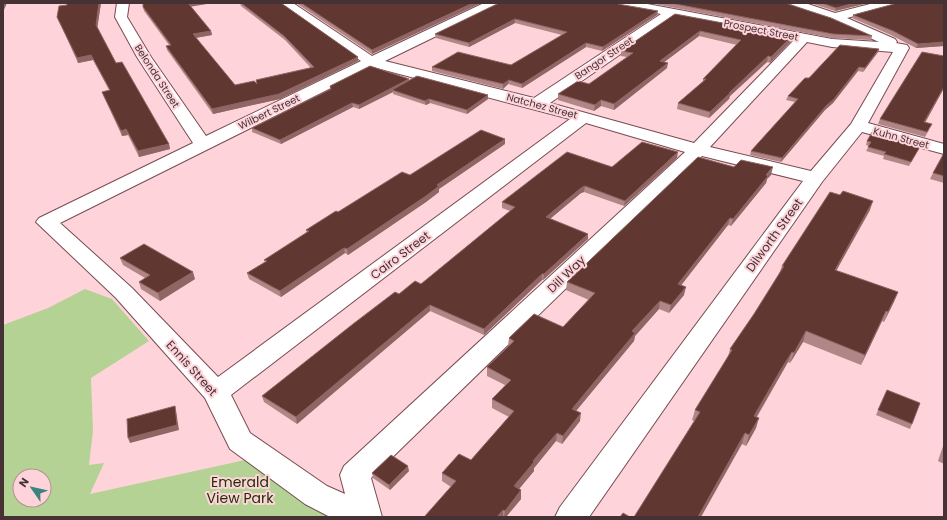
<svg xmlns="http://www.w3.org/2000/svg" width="947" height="520" viewBox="0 0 947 520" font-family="Poppins,sans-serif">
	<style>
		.green { fill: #b5d295; fill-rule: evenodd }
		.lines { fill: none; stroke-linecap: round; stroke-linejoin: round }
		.street-casing { stroke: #784c54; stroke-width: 2 }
		.street { fill: #fff; fill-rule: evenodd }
		.wall { fill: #b08686 }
		.shaded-wall { fill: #906664 }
		.building { fill: #613732; stroke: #906664 }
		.labels { text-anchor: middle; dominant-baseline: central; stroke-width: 4; stroke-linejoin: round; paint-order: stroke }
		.far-street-label { font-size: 10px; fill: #463235; stroke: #fed4da }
		.street-label { font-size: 12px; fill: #463235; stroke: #fed4da }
		.near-park-label { font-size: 14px; fill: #203004; stroke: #fed4da }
	</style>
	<rect width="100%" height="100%" fill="#fed4da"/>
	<path class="green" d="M85,289l27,10 37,42 -58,37 2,53 -4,34 15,-2 -14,31 155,-34 87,57h-329v-192l45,-17zM20,476h24v24h-24z"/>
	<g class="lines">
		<defs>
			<path id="street" d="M117,3h12l-2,14 24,40 55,79 155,-75 -82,-58h14l79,53 112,-53h16l-2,3 -113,55 149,37 127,-84 -43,-8 -2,-3h26l190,36 47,3 -49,-22 -42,-14 -2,-3h19l30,10 39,-10h20l-2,3 -45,12 48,21 2,3 -1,1 11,2 2,3 -41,75 76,21v10l-82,-22 -40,50 -233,335h-34l5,-10 243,-326 -101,-25 -331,322 11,39h-52l-25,-13 -75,-55 -25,-51 -89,-100 -80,-76 3,-4 154,-75 -56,-86 -22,-40zM674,17l120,23 -100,103 -144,-40zM807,42l25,5 61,5 -42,72 -40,47 -101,-24zM373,67l197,52 -352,258 -86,-89 -72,-65zM586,123l99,29 -341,314 -4,9 5,19 -18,-8 -77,-53 -19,-38z"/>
		</defs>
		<use href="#street" class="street-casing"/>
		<use href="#street" class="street"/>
	</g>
	<g class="wall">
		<path d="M67,3h34l-4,25 19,35 53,81 1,5 -31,8 -11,-22 -6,1 -18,-39 -2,-5 7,-2 -16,-30 -15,3 -19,-42 -2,-4 10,-12z"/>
		<path d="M240,3h41l77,54v4l-78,38 -67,15 -46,-64 -1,-4 3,-1 -25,-34 -1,-4h48l20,24 1,4 -16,3 39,47 22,-1 54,-16 -26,-28 -44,-34z"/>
		<path d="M296,3h185l-109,51z"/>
		<path d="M650,3h138l84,33 -1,4 -39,-2z"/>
		<path d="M810,3h58l-33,8z"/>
		<path d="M944,3v43l-28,2 -25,-13 -39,-17 1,-3 41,-11z"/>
		<path d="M499,4h119l39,11 -55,36 -16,-4 -64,41 -14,-4 -5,5 -71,-18v-4l79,-2 51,-30 -47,-12 -46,24 -33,-9 -1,-4z"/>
		<path d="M675,14l117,22 -1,5 -21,22 -3,-1 -37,34 -1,3 -20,19 -32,-9 1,-6 25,-21v-3l34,-34 -38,-9 -35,26 3,6 -53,42 -13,-4 -7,5 -36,-11v-6l31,-10 38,-27 -6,-1v-5z"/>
		<path d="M879,49l-1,3 -15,20 -5,-1 -25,32 -8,7 -44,52 -31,-7 1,-4 44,-49 -9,-2 2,-4 21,-18z"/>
		<path d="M944,56v32l-19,35 4,7 -4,7 -47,-13 2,-5z"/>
		<path d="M409,81l79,14v4l-21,15 -37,-11 -4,2 -33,-11v-2l-34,17 -6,-2 -72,37 -29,-12v-4l78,-39v-3z"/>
		<path d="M867,141l54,4 -12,21 -26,-7 1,-3 -18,-5 3,-5 -3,-1z"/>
		<path d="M505,144l-66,45v3l-13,10 -78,53 -3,-2 -64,44 -32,-18 -2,-6 18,-11 -1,-2 43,-27 -1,-3 32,-18 72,-37z"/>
		<path d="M944,153v30l-14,-4 3,-6z"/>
		<path d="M677,158l-53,48 -40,-14 -3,1 -31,26 38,15v5l-45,41h-1l-58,55 -54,-24 -133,113 -33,-22 -2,-6 137,-102 22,-10 89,-73 -8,-3v-6l110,-35z"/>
		<path d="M734,167l37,8 -4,4 -1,4 -35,43 -3,-1 -47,60 3,10 -15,18 -10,-4 -24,27 -1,5 -58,70 4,10 -18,23 -6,-3 -22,27v3l-15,18 2,10 -15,18h-81v-1l26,-29 -9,-6v-8l29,-13 38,-43 -17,-9v-9l13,-14 -18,-9v-9l21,-21 1,-8 54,-11 26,-27 -23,-10 1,-8z"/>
		<path d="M870,210l-34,61 62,21 -14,30 -2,-1 -21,44 -58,-23 -13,21 -2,-1 -31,55 -1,11 -10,18 -54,-26 3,-10 33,-53 2,-8 24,-35 25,-40 3,-8z"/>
		<path d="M120,258l75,21 -35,22 -19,-12 -2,-7 6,-4 -22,-13z"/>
		<path d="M887,390l25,34 -2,5 -34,-14z"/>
		<path d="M944,443v21l-6,-3z"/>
		<path d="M409,471l-19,19 -17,-12 -1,-5z"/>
	</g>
	<g class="shaded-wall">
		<path d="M3,3h4l-4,9z"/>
		<path d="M99,3h2l-4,27 -1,-5z"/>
		<path d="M188,3h25l-24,4z"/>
		<path d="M473,3h8l-109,51v-4z"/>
		<path d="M855,3h13l-33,8 1,-3z"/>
		<path d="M658,11l-1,4 -55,36 1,-4z"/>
		<path d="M515,19v4l-46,24v-4z"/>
		<path d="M211,31l1,4 -18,3 -1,-4z"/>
		<path d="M700,31l-1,5 -40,30 1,-5z"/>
		<path d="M792,36l-1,5 -21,22 1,-6z"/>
		<path d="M944,42v4l-28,2 2,-4z"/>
		<path d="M586,43v4l-64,41v-4z"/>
		<path d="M879,49l-1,3 -15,20 2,-4z"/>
		<path d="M91,55l2,5 -15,3 -1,-5z"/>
		<path d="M768,56l-1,6 -37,34 -1,3 -20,19 1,-6 19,-19z"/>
		<path d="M358,57v4l-78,38 -67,15 -1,-5z"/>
		<path d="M668,63l-1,5 -53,42v-6z"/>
		<path d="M859,67l-1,4 -25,32 -8,7 -44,52 1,-4z"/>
		<path d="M409,79v4l-17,7 1,2 -34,17v-4z"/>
		<path d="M509,80l-1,4 -5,5v-5z"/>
		<path d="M944,87v1l-22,40 2,-6z"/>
		<path d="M488,95v4l-21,15v-4z"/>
		<path d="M429,99l1,4 -4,2 -1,-4z"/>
		<path d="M601,100v6l-7,5 1,-6z"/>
		<path d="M352,103l1,4 -72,37 -1,-4z"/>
		<path d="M126,129l2,6 -6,1 -1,-5z"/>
		<path d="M505,139v5l-66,45v3l-13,10 -78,53 -1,-6 90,-64z"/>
		<path d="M169,144l1,5 -31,8 -1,-6z"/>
		<path d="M678,152l-1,6 -53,48 1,-5z"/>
		<path d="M773,167l-2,8 -4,4 -1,4 -35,43 2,-7z"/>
		<path d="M585,186l-1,6 -3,1 -36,30 1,-6 35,-29z"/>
		<path d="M873,201l-3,9 -39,70 4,-10z"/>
		<path d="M730,218l-2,7 -52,67 2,-8z"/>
		<path d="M588,234v5l-45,41 1,-6z"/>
		<path d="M344,248l1,5 -64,44 -1,-6z"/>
		<path d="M193,272l2,7 -35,22 -2,-8z"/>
		<path d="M542,274v6l-58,55v-6z"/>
		<path d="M686,287l-2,8 -15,18 2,-8z"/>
		<path d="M898,292l-4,10 -10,20 4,-10z"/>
		<path d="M660,301l-1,8 -24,27 -1,5 -63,76 1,-8 60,-78z"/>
		<path d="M430,305v6l-133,113 -1,-7z"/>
		<path d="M886,311l-4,10 -21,44 4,-10z"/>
		<path d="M806,331l-3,11 -13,21 4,-10z"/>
		<path d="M792,352l-4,10 -11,19 -26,45 3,-10 26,-45z"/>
		<path d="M175,406l1,5 3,19 -49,13 -2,-5z"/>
		<path d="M581,413l-1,8 -18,23 1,-8z"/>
		<path d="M759,418l-3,10 -10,18 3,-11z"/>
		<path d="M557,433l-1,8 -22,27v3l-20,24v-9l19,-25z"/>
		<path d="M745,433l-3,11 -41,73h-3z"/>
		<path d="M408,466l1,5 -19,19 -1,-5z"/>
		<path d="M521,490v9l-15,18h-2l1,-6z"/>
		<path d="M503,510v7h-6z"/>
	</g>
	<g class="building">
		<path d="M67,3h32l-3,22 20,38 6,-1 47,82 -31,7 -12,-22 -5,2 -19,-39 8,-2 -19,-35 -14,3 -20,-41 2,-11 8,-1z"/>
		<path d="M143,3h48h-3l23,28 -18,3 42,51 19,-4 3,3 -1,-4 58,-13 -30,-31 -43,-33h40l77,54 -79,37 -67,15 -46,-63 5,-1 -28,-38z"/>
		<path d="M301,3h172l-101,47z"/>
		<path d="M499,3h119v1l40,7 -55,36 -17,-4 -64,41 -13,-4 -6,4 -71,-17 26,-15 53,13 56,-33 -52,-13 -46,24 -34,-9z"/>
		<path d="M670,3h118v1l43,14 41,18 -39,-2z"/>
		<path d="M822,3h33l-19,5z"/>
		<path d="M894,3h50v39l-26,2 -25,-13 -40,-16 41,-11z"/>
		<path d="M675,14l117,22 -21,21 -3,-1 -39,37h1l-20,19 -32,-9 28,-24h-3l38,-39 -41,-9 -40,30 8,2 -54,41 -13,-4 -6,5 -37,-11 20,-13 11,3 44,-31 -12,-2z"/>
		<path d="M840,45l39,4 -14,19 -6,-1 -25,32 -8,7 -44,52 -31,-7 47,-52 -10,-3 17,-18h4z"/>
		<path d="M922,52l22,4v31l-20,35 8,2 -5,8 -47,-13z"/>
		<path d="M370,66l39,13 -50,26 -7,-2 -72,37 -28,-12 79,-39 -1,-3z"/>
		<path d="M417,76l71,19 -21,15 -38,-11 -4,2 -33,-11z"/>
		<path d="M481,130l24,9 -68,46 2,1 -13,10 -79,53 -3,-1 -64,43 -33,-18 20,-12 -3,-1 45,-29 -3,-1 30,-19 2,1 64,-40 8,3z"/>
		<path d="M872,132l49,13 -10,17 -27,-8 2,-2 -18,-5 3,-5 -4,-1z"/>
		<path d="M642,142l36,10 -53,49 -40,-15 -4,2 -35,29 42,17 -44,40h-2l-58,55 -54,-24 -134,112 -34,-21 91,-72 42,-32 4,2 16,-13 6,3 94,-77 -13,-5 65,-50 45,15z"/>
		<path d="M944,153v23l-11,-3z"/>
		<path d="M698,157l36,10 7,-7 32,7 -7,8 2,1 -35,43 -3,-1 -52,66 8,3 -15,18 -11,-4 -28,30 3,2 -63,76 9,4 -18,23 -6,-3 -24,28 1,1 -20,24 7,4 -16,21 -2,-1 -6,7h-71l-1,-1 31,-35 -14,-8 17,-19 12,6 43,-49 -22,-12 19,-19 -24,-13 27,-26 -5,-3 25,-24 29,13 32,-34 -28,-11z"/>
		<path d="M843,191l30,10 -38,69 63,22 -10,20 -2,-1 -21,44 -59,-24 -12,22 -2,-1 -12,19 -26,45 5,2 -10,17 -4,-2 -47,84h-64l66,-105 -5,-2 37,-60 -2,-1 24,-35 30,-48h-2l48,-74 10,3z"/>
		<path d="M144,244l49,28 -35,21 -19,-11 11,-7 -30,-17z"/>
		<path d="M887,390l33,13 -8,21 -34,-14z"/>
		<path d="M175,406l2,19 -49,13 -1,-19z"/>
		<path d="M391,455l17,11 -19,19 -17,-12z"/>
		<path d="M623,513l7,4h-10z"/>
	</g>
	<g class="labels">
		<g class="far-street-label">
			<text transform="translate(761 30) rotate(11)">Prospect Street</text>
			<text transform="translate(604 58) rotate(-34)">Bangor Street</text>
			<text transform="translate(157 76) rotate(57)">Belonda Street</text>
			<text transform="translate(542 106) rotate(15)">Natchez Street</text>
			<text transform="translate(269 112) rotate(-26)">Wilbert Street</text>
			<text transform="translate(901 138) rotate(15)">Kuhn Street</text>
		</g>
		<g class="street-label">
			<text transform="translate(774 235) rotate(-54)">Dilworth Street</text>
			<text transform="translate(400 255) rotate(-37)">Cairo Street</text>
			<text transform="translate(566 274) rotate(-44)">Dill Way</text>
			<text transform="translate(192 368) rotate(48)">Ennis Street</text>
		</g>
		<g class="near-park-label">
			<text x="240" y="482">Emerald<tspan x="240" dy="16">View Park</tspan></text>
		</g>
	</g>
	<rect width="947" height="520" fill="none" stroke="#463235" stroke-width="8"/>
	<g transform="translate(32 488) rotate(304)"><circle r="19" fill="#fed4da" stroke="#b49398"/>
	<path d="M0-3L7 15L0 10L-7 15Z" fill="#3c837d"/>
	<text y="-6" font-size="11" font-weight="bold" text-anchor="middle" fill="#463235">N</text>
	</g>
</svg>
